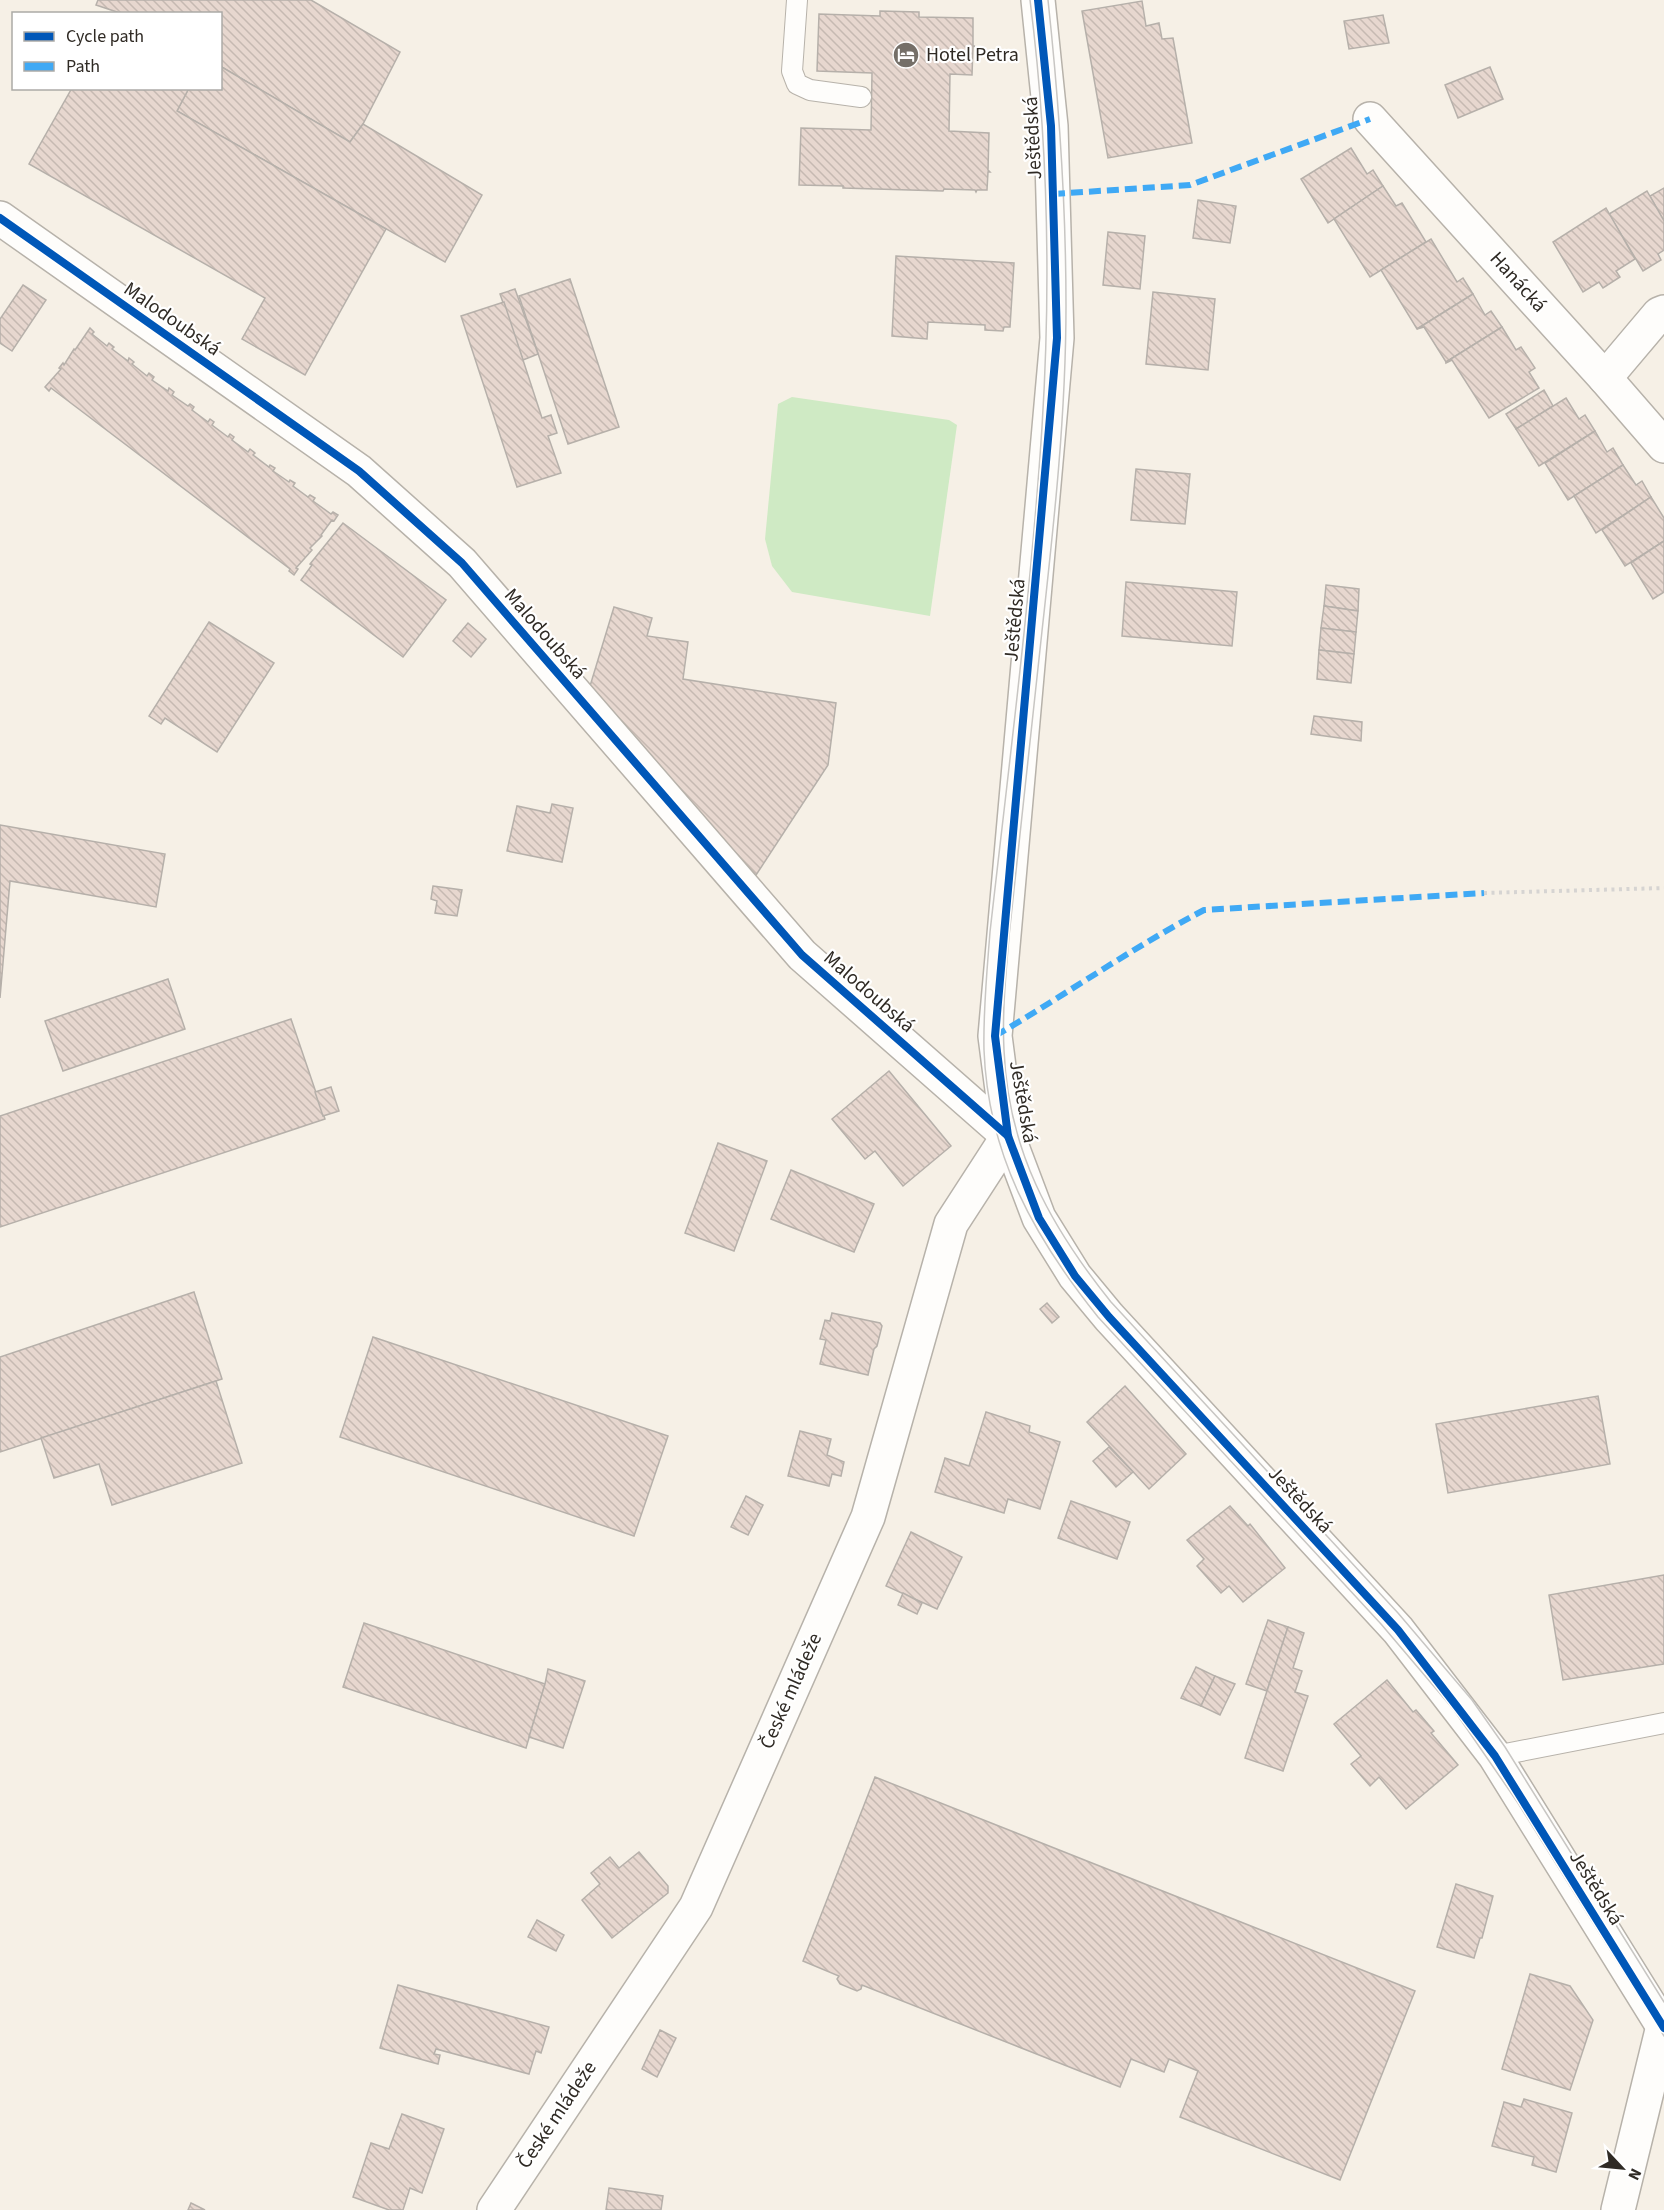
<svg xmlns="http://www.w3.org/2000/svg" width="1664" height="2210" viewBox="0 0 1664 2210" font-family="'Source Sans 3',sans-serif">
	<style>
		.park { fill: #cfeac4 }
		.building { fill: url(#building-back-hatch); stroke: #b6b0aa; stroke-width: 1.5 }
		.lines { fill: none; stroke-linecap: round; stroke-linejoin: round }
		.service-casing { stroke: #b7b2aa; stroke-width: 22 }
		.minor-casing { stroke: #b7b2aa; stroke-width: 36 }
		.path { stroke: #d6d4d2; stroke-width: 4; stroke-dasharray: 3 4.5; stroke-linecap: butt }
		.service { stroke: #fefdfb; stroke-width: 20 }
		.minor { stroke: #fefdfb; stroke-width: 33 }
		.tram { stroke: #c8c6c3; stroke-width: 1.5 }
		.quiet { stroke: #3fa9f5; stroke-width: 6; stroke-dasharray: 12 6; stroke-linecap: butt }
		.cycleway-casing { stroke: #fff; stroke-width: 11 }
		.cycleway { stroke: #0057b8; stroke-width: 8 }
		.labels { text-anchor: middle; dominant-baseline: central; stroke-width: 4.5; stroke-linejoin: round; paint-order: stroke }
		.poi-label { font-size: 20px; fill: #2f2a24; stroke: #fff; text-anchor: start }
		.street-label { font-size: 20px; fill: #2f2a24; stroke: #fff }
	</style>
	<defs>
		<pattern id="building-back-hatch" width="6" height="6" patternUnits="userSpaceOnUse" patternTransform="scale(1.5)"><rect width="6" height="6" fill="#e7d7cf"/><path d="M-1 5l2 2M0 0l6 6M5-1l2 2" fill="none" stroke="#c6b9b2"/></pattern>
	</defs>
	<rect width="100%" height="100%" fill="#f6f0e6"/>
	<path class="park" d="M792,397l157,23 8,5 -27,191 -138,-24 -20,-26 -7,-27 13,-135z"/>
	<g class="building">
		<path d="M98,0h213l89,52 -37,72 -13,18 -130,-76v-52h-104l1,-2 -21,-7z"/>
		<path d="M1142,1l4,25 13,-3 3,16 11,-1 19,105 -84,15 -26,-147z"/>
		<path d="M880,11l39,1v5l54,1v28h2l-2,1 -1,28 -22,-1 -1,57 40,2 -1,37 2,2h-2l-1,18h-10l-1,2 -1,-2 -31,-1 -1,2 -100,-3v-2l-44,-1 2,-57 70,2 1,-57 -55,-2 2,-57 61,2z"/>
		<path d="M1383,15l6,28 -40,6 -5,-28z"/>
		<path d="M220,66l130,76 13,-18 119,71 -37,67 -268,-151 12,-23h31z"/>
		<path d="M1490,67l13,32 -45,19 -13,-33z"/>
		<path d="M72,88h117l-12,23 209,118 -81,146 -63,-36 23,-41 -236,-134z"/>
		<path d="M1351,148l16,26 6,-4 10,16 -55,37 -27,-44z"/>
		<path d="M1383,186l13,20 6,-3 24,39 -56,35 -36,-58z"/>
		<path d="M1664,188v33l-14,-25z"/>
		<path d="M1647,191l17,30v29l-6,4 3,6 -18,11 -34,-57z"/>
		<path d="M1198,200l38,6 -6,37 -37,-5z"/>
		<path d="M1606,208l29,51 -19,12 4,6 -17,11 -4,-6 -16,10 -30,-50z"/>
		<path d="M1108,232l37,4 -5,53 -37,-4z"/>
		<path d="M1431,239l26,43 6,-4 10,16 -56,35 -36,-59z"/>
		<path d="M896,256l118,7 -4,64h-6l-1,4 -18,-1v-5l-57,-3 -1,17 -35,-3z"/>
		<path d="M570,279l49,148 -51,17 -49,-148z"/>
		<path d="M23,285l23,15 -34,51 -12,-8v-24z"/>
		<path d="M515,289l23,65 -15,6 -23,-66z"/>
		<path d="M1153,292l62,7 -7,71 -62,-6z"/>
		<path d="M1473,294l12,21 6,-4 11,16 -56,35 -22,-35 -7,2z"/>
		<path d="M504,302l38,116 9,-3 6,18 -9,3 13,37 -44,14 -56,-171z"/>
		<path d="M1502,327l14,23 5,-3 14,21 -6,4 10,16 -50,30 -37,-58 -6,3v-1z"/>
		<path d="M90,328l4,4 -2,2 15,12 2,-3 5,4 -2,2 16,12 1,-3 5,4 -2,2 15,12 2,-3 5,4 -2,3 16,11 1,-3 5,4 -2,3 16,11 2,-2 4,3 -2,3 16,12 2,-3 4,3 -2,3 16,12 2,-3 4,3 -2,3 16,12 2,-3 5,4 -2,2 16,12 1,-2 5,3 -2,3 16,11 1,-2 5,3 -2,3 15,11 2,-2 5,3 -2,3 18,13 2,-2 5,3 -4,6 -2,-1 -11,15 1,1 -12,12 2,2 -16,18 2,1 -4,6 -5,-4 1,-2 -239,-181 -2,3 -4,-4 16,-18 -2,-1 4,-5 1,2 10,-16 1,1z"/>
		<path d="M1544,390l9,16 -37,23 -10,-15z"/>
		<path d="M1566,398l13,21 6,-4 10,16 -56,35 -23,-37z"/>
		<path d="M1595,431l12,21 6,-4 10,17 -55,35 -23,-37z"/>
		<path d="M1623,465l13,20 6,-4 9,16 -55,36 -22,-37z"/>
		<path d="M1136,469l54,5 -5,50 -54,-4z"/>
		<path d="M1651,497l13,21v23l-39,25 -23,-36z"/>
		<path d="M343,523l103,77 -43,57 -102,-77 11,-15 -2,-1z"/>
		<path d="M1664,541v51l-11,7 -22,-36z"/>
		<path d="M1126,582l111,10 -5,54 -110,-10z"/>
		<path d="M1326,585l33,4 -1,22 -34,-5z"/>
		<path d="M1324,606l34,5 -2,21 -35,-4z"/>
		<path d="M614,607l38,11 -5,18 41,6 -5,37 153,24 -8,62 -72,110 -25,-25 -105,-118 -36,-46z"/>
		<path d="M209,622l65,41 -57,89 -52,-34 -4,6 -12,-8z"/>
		<path d="M468,623l18,16 -15,18 -18,-16z"/>
		<path d="M1321,628l35,4 -2,22 -35,-4z"/>
		<path d="M1319,650l35,4 -3,29 -34,-4z"/>
		<path d="M1314,716l48,6 -1,19 -50,-7z"/>
		<path d="M552,804l21,4 -11,54 -55,-11 10,-45 33,7z"/>
		<path d="M0,825l165,29 -9,53 -146,-26 -10,117z"/>
		<path d="M433,886l29,4 -5,26 -22,-3 2,-12 -6,-2z"/>
		<path d="M168,979l17,50 -122,42 -18,-50z"/>
		<path d="M291,1019l34,100 -325,108v-111z"/>
		<path d="M889,1071l62,75 -48,40 -28,-35 -10,8 -33,-40z"/>
		<path d="M331,1087l8,24 -16,5 -8,-24z"/>
		<path d="M718,1143l49,18 -33,90 -49,-18z"/>
		<path d="M791,1170l83,34 -20,48 -83,-33z"/>
		<path d="M194,1292l28,87 -222,73v-95z"/>
		<path d="M1047,1303l12,14 -7,6 -12,-14z"/>
		<path d="M832,1313l48,10 2,3 -5,20 -3,3 -6,26 -48,-11 6,-24 -6,-1 5,-19 5,1z"/>
		<path d="M373,1337l295,99 -34,100 -294,-99z"/>
		<path d="M216,1381l26,82 -130,42 -13,-41 -45,14 -13,-40z"/>
		<path d="M1125,1386l61,68 -37,35 -62,-67z"/>
		<path d="M1598,1396l12,68 -162,29 -12,-69z"/>
		<path d="M986,1412l44,14 -1,6 31,10 -20,67 -32,-10 -4,14 -69,-21 10,-34 24,8z"/>
		<path d="M800,1431l31,8 -4,16 17,7 -3,14 -9,-2 -3,12 -41,-10z"/>
		<path d="M1109,1447l24,25 -17,15 -23,-26z"/>
		<path d="M746,1496l17,9 -15,30 -17,-8z"/>
		<path d="M1071,1501l59,21 -13,37 -59,-21z"/>
		<path d="M1230,1506l18,20 2,-2 35,44 -42,34 -14,-16 -8,7 -24,-27 7,-7 -17,-19z"/>
		<path d="M911,1532l51,25 -25,52 -51,-23z"/>
		<path d="M1664,1575v89l-101,16 -14,-85z"/>
		<path d="M903,1593l19,10 -5,11 -19,-9z"/>
		<path d="M1268,1620l20,7 -21,64 -21,-7z"/>
		<path d="M364,1623l181,61 -19,64 -183,-61z"/>
		<path d="M1288,1627l16,6 -11,35 9,3 -7,21 13,4 -25,75 -38,-13z"/>
		<path d="M1196,1667l19,9 -14,30 -20,-8z"/>
		<path d="M548,1669l37,12 -22,67 -34,-11 16,-53z"/>
		<path d="M1215,1676l20,8 -15,31 -19,-9z"/>
		<path d="M1387,1680l26,32 3,-2 18,21 -3,2 27,32 -52,44 -27,-32 -9,9 -19,-22 10,-8 -27,-32z"/>
		<path d="M875,1777l540,214 -75,189 -160,-63 18,-46 -29,-12 -5,13 -33,-13 -11,28 -258,-102 -1,4 -4,2 -17,-7 -3,-5 2,-3 -36,-15z"/>
		<path d="M639,1852l29,34v7l-56,45 -30,-38 18,-16 -9,-11 19,-16 9,11z"/>
		<path d="M1456,1884l37,12 -11,42h-2l-6,20 -37,-11z"/>
		<path d="M537,1920l27,15 -8,16 -28,-14z"/>
		<path d="M1530,1974l40,12 23,34 -23,70 -68,-21z"/>
		<path d="M398,1985l151,42 -8,26 -5,-2 -7,23 -93,-25 -2,5 6,1 -2,9 -58,-16z"/>
		<path d="M660,2030l16,8 -19,39 -15,-8z"/>
		<path d="M1524,2099l48,14 -16,59 -24,-7 2,-8 -42,-11 12,-44 17,5z"/>
		<path d="M402,2114l42,15 -22,64 -12,-5 -7,22h-14l-36,-13 18,-54 18,6z"/>
		<path d="M609,2188l54,8 -2,14h-55z"/>
		<path d="M191,2203l14,7h-17z"/>
	</g>
	<g class="lines">
		<defs>
			<g id="service">
				<path d="M797,0l-5,71 5,13 13,6 51,7"/>
				<path d="M1495,1756l169,-33"/>
			</g>
			<g id="minor">
				<path d="M1038,0l13,126 6,212 -62,698 13,100 31,82 36,58 34,41 289,313 97,126 169,272"/>
				<path d="M1370,119l235,259 59,68"/>
				<path d="M0,218l359,253 103,92 340,392 206,181"/>
				<path d="M1605,378l54,-64 5,-2"/>
				<path d="M494,2210l202,-303 172,-390 83,-293 57,-88"/>
				<path d="M1618,2210l45,-184"/>
			</g>
		</defs>
		<use href="#service" class="service-casing"/>
		<use href="#minor" class="minor-casing"/>
		<path class="path" d="M1484,893l180,-5"/>
		<use href="#service" class="service"/>
		<use href="#minor" class="minor"/>
		<g class="tram">
			<path d="M1030,0c18,141 21,285 12,427 -11,168 -33,337 -52,505 -3,39 -7,79 -6,118 4,105 50,187 114,267l283,307 73,86 64,93 146,233"/>
			<path d="M1048,0c11,102 18,203 18,306 0,109 -12,217 -24,325 -11,102 -22,203 -33,305 -3,38 -7,76 -5,114 4,100 46,176 107,252l287,311 74,87 33,47 159,255"/>
		</g>
		<g class="quiet">
			<path d="M1053,194l137,-9 180,-66"/>
			<path d="M995,1036c70,-41 137,-88 209,-126l280,-17"/>
		</g>
		<defs>
			<g id="cycleway">
				<path d="M1038,0l13,126 6,212 -62,698 13,100 31,82 36,58 34,41 289,313 97,126 169,272"/>
				<path d="M0,218l359,253 103,92 340,392 206,181"/>
			</g>
		</defs>
		<use href="#cycleway" class="cycleway-casing"/>
		<use href="#cycleway" class="cycleway"/>
	</g>
	<defs>
		<symbol id="hotel-disc" viewBox="-11 -11 22 22"><circle r="9.5" fill="#756f68" stroke="#fff"/><path d="M-6-4.5h1.5V1H6V5H4.5V3h-9V5H-6ZM-4 0a1.8 1.8 0 1 1 3.6 0ZM.5 0V-2.5h3Q6-2.5 6 0Z" fill="#fff"/></symbol>
	</defs>
	<g fill-rule="evenodd">
		<use href="#hotel-disc" x="891" y="40" width="30" height="30"/>
	</g>
	<g class="labels">
		<g class="poi-label">
			<text x="926" y="55">Hotel Petra</text>
		</g>
		<g class="street-label">
			<text transform="translate(1033 138) rotate(-93)">Ještědská</text>
			<text transform="translate(1518 282) rotate(48)">Hanácká</text>
			<text transform="translate(172 319) rotate(35)">Malodoubská</text>
			<text transform="translate(1015 620) rotate(-85)">Ještědská</text>
			<text transform="translate(545 634) rotate(49)">Malodoubská</text>
			<text transform="translate(869 992) rotate(41)">Malodoubská</text>
			<text transform="translate(1023 1102) rotate(80)">Ještědská</text>
			<text transform="translate(1300 1500) rotate(47)">Ještědská</text>
			<text transform="translate(791 1691) rotate(-66)">České mládeže</text>
			<text transform="translate(1596 1888) rotate(58)">Ještědská</text>
			<text transform="translate(557 2115) rotate(-56)">České mládeže</text>
		</g>
	</g>
	<rect x="12" y="12" width="210" height="78" fill="#ffffff" stroke="#acaaa7" stroke-width="1.5"/>
	<rect x="24" y="32" width="30" height="9" fill="#0057b8" stroke="#acaaa7" stroke-width="1.5"/>
	<text x="66" y="42" font-size="18" fill="#2f2a24">Cycle path</text>
	<rect x="24" y="62" width="30" height="9" fill="#3fa9f5" stroke="#acaaa7" stroke-width="1.5"/>
	<text x="66" y="72" font-size="18" fill="#2f2a24">Path</text>
	<g transform="translate(1622 2168) rotate(116)" stroke="#ffffff" stroke-width="4.5" paint-order="stroke">
	<path d="M0-4.5L10 22L0 15L-10 22Z" fill="#2f2a24"/>
	<text y="-9" font-size="16" font-weight="bold" text-anchor="middle" fill="#2f2a24">N</text>
	</g>
</svg>
